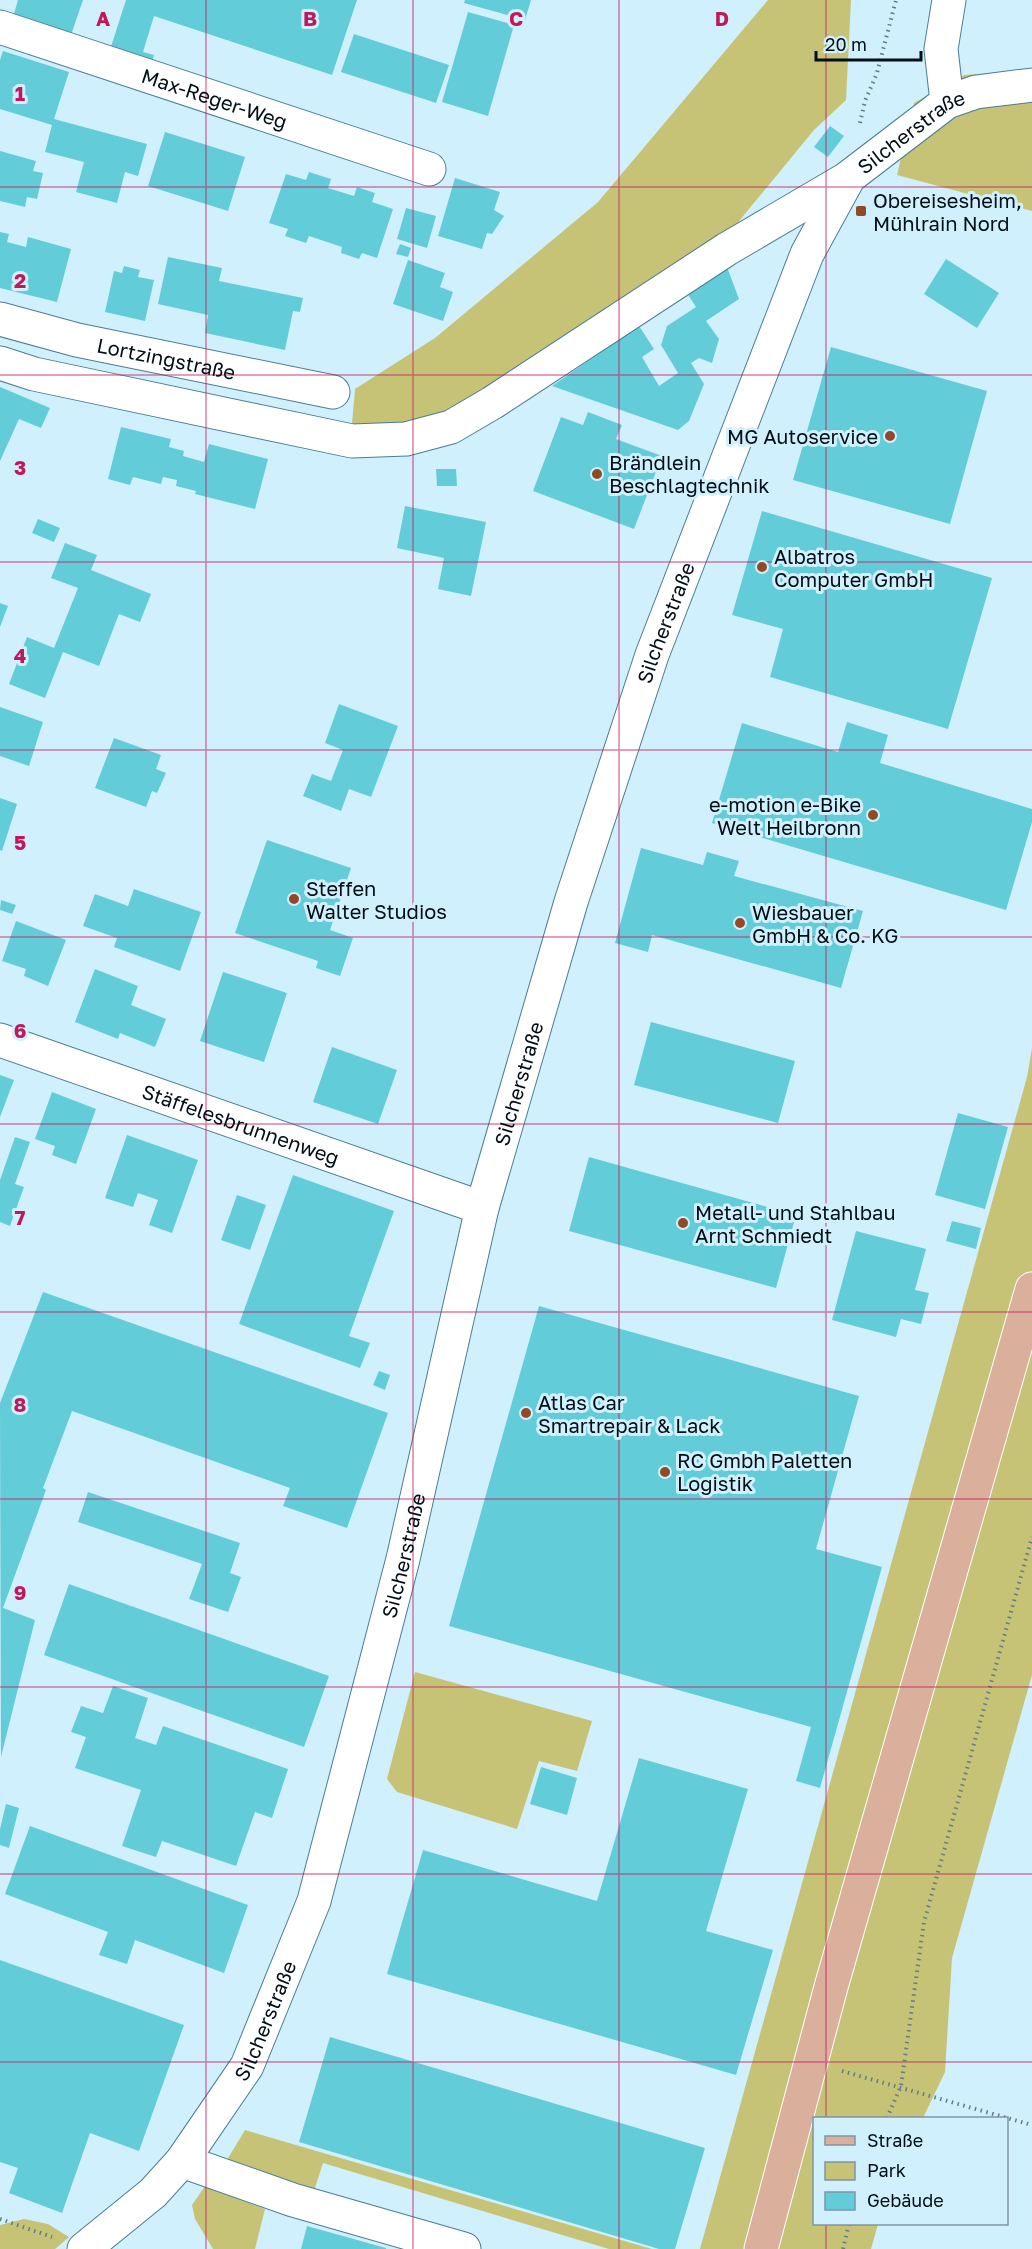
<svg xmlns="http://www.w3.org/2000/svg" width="1032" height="2249" viewBox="0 0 1032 2249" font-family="'Golos Text',sans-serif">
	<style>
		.green { fill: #c6c377 }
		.building { fill: #63ccd9 }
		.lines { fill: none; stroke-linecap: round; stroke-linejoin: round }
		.minor-casing { stroke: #4b7d91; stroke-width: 35 }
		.major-casing { stroke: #fff; stroke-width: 35 }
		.path { stroke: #657b85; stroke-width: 4; stroke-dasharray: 1.5 4.5; stroke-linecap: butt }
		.minor { stroke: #fff; stroke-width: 33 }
		.major { stroke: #dab09d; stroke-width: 33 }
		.grid { fill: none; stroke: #c2185b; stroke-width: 1.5; stroke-opacity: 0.55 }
		.poi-dot { fill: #914a25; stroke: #d1f0fd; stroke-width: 2 }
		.labels { text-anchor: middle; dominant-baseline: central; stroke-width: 6; stroke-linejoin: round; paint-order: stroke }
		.street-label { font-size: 20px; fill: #000e15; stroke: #d1f0fd }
		.poi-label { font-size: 20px; fill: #000e15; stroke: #d1f0fd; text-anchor: start }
		.grid-label { font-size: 20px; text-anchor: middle; font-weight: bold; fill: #c2185b; stroke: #d1f0fd; stroke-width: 6; stroke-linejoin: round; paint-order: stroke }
	</style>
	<rect width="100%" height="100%" fill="#d1f0fd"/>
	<g class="green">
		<path d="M768,0h83l-5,100 -32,30 -93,113 -273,179 -97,13 4,-46 80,-51 163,-136z"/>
		<path d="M1032,70v141l-135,-36 17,-72 50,-28z"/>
		<path d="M1032,1048v627l-80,283 -7,114 -22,46h-109v106h64l-7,25h-171l327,-1172z"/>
		<path d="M415,1672l177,49 -15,50 -38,-10 -22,68 -120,-37 -10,-13z"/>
		<path d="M245,2130l407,119h-43l-286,-86 -9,28 -87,-31z"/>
		<path d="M205,2186l60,23 -10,40h-42l-18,-30 -3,-14z"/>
		<path d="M24,2219l24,5 21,13 -14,12h-55v-24z"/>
	</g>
	<g class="building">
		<path d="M18,0h65l-12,35 -58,-18z"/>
		<path d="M126,0h231l-25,75 -178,-59 -11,36 11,3 -6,18 -41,-14z"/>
		<path d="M465,0h66l-6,20 -61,-17z"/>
		<path d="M468,12l46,13 -26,91 -46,-14z"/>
		<path d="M354,34l95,31 -13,38 -95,-31z"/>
		<path d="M3,51l66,21 -15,47 93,25 -9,32 -13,-4 -8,31 -41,-11 8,-30 -39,-10 7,-27 -52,-16v-49z"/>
		<path d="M830,126l14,10 -16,21 -14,-10z"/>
		<path d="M165,132l80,25 -17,54 -80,-25z"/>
		<path d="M0,151l36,10 -3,10 10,2 -6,26 -10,-2 -2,10 -25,-6z"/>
		<path d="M309,172l22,7 -3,9 26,8 3,-9 18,6 -3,9 21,7 -16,49 -15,-5 -3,6 -18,-6 1,-6 -33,-11 -3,7 -21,-7 3,-7 -19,-6 17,-49 20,6z"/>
		<path d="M455,178l45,14 -6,18 10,6 -12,18 -5,-1 -5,16 -44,-13z"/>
		<path d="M406,208l30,8 -9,32 -30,-9z"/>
		<path d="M0,232l9,2 -2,8 19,5 2,-10 43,12 -14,53 -57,-14z"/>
		<path d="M400,244l11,4 -3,9 -12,-3z"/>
		<path d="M168,257l54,11 -3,13 84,17 -3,14 -7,-1 -8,39 -80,-17 3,-18 -50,-11z"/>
		<path d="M946,259l53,34 -22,35 -53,-34z"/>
		<path d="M408,260l37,13 -5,14 13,5 -10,29 -50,-17z"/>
		<path d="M124,266l16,4 -2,7 16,3 -9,41 -40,-9 9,-41 8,2z"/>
		<path d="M727,267l12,32 -33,22 13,18 -7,24 -13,-5 -8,5 13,21 -15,37 -11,9 -126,-44 87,-60 15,23 -12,8 17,29 19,-13 -17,-28 6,-19 29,-19 -9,-14z"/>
		<path d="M831,347l156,44 -37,133 -157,-44z"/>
		<path d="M0,387l50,21 -9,20 -22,-9 -19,42z"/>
		<path d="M588,412l34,13 -6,14 46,17 -28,73 -101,-38 28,-74 22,8z"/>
		<path d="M121,427l50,12 -2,8 15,4 -1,5 21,6 5,-18 59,15 -13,50 -60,-15 1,-3 -20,-5 1,-6 -14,-3 -2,7 -28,-7 -3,8 -22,-6z"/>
		<path d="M436,469h20l1,17h-20z"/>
		<path d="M405,506l81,16 -15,74 -33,-7 6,-31 -47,-10z"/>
		<path d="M762,511l230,67 -44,151 -178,-52 13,-48 -51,-14z"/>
		<path d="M38,519l22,9 -6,14 -22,-9z"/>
		<path d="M65,543l32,12 -6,15 60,24 -11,28 -21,-8 -20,52 -36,-14 -18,46 -36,-14 18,-47 27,11 24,-60 -27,-10z"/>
		<path d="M0,603l8,3 -8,21z"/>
		<path d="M339,704l59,22 -27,71 -22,-8 -8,22 -38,-15 9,-22 19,7 12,-31 -18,-7z"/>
		<path d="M0,707l43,15 -14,44 -29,-10z"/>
		<path d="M847,722l41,13 -8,28 152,46v13l-26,88 -294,-87 30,-100 96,29z"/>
		<path d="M114,738l47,17 -5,14 10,4 -9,20 -5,-2 -6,16 -51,-19z"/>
		<path d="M0,798l17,6 -15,47 -2,-1z"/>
		<path d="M267,840l84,28 -21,62 23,8 -13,38 -24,-8 2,-7 -83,-28z"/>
		<path d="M641,848l62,17 4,-13 32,9 -5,15 129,35 -22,77 -189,-53 -4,17 -33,-9z"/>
		<path d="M134,889l67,23 -21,59 -66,-24 3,-9 -34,-12 12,-32 33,12z"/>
		<path d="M1,900l15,5 -4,9 -12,-4z"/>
		<path d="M16,921l50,19 -18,46 -24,-10 2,-7 -24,-8z"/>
		<path d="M95,969l43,17 -7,19 35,14 -11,28 -35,-14 -2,6 -43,-17z"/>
		<path d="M223,972l64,21 -23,69 -64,-21z"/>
		<path d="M651,1022l144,39 -17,62 -144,-38z"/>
		<path d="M332,1047l65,23 -19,54 -65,-22z"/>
		<path d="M0,1075l14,5 -14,37z"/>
		<path d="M52,1092l44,17 -20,55 -24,-9 3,-9 -20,-7z"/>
		<path d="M958,1113l50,14 -23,82 -50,-14z"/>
		<path d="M127,1135l71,25 -26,73 -23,-8 9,-25 -20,-7 -5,14 -28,-9z"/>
		<path d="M15,1137l15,5 -15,42 9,3 -14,39 -10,-4v-42z"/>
		<path d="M589,1157l207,58 -20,73 -207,-57z"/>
		<path d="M293,1175l101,36 -45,125 21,7 -10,25 -121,-44z"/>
		<path d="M237,1195l29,10 -16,45 -29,-10z"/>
		<path d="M952,1221l29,7 -5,21 -30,-8z"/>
		<path d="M856,1231l70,18 -11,41 14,3 -8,31 -20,-5 -5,18 -64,-17z"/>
		<path d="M43,1292l345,121 -41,115 -64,-22 7,-18 -218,-77 -29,77 3,2 -43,118 32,12 -34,137 -1,-354z"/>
		<path d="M539,1306l320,90 -43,153 66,18 -62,221 -24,-7 15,-54 -362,-101z"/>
		<path d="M379,1371l11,4 -5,15 -12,-5z"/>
		<path d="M88,1492l152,51 -10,30 11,4 -13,35 -39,-13 13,-35 -124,-42z"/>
		<path d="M69,1584l260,92 -25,71 -260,-92z"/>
		<path d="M113,1686l35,12 -13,40 21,7 7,-19 125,43 -16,49 -17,-6 -19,54 -74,-25 -6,16 -34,-11 19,-56 -66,-22 11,-31 -15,-5 10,-26 22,7z"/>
		<path d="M639,1758l109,31 -42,142 67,19 -37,125 -349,-101 36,-124 174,51z"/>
		<path d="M541,1767l36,11 -10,37 -37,-11z"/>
		<path d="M6,1804l13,4 -10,40 -9,-3v-16z"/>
		<path d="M30,1826l218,79 -24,68 -89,-33 -8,24 -28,-9 9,-23 -103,-38z"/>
		<path d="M0,1960l184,65 -45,126 -49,-18 -28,80 -53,-20 9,-25 -18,-6z"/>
		<path d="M330,2037l375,111 -30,101h-16l-360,-107z"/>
		<path d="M307,2226l79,22v1h-85z"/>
	</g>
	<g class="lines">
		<defs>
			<g id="minor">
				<path id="s1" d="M0,27l429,142"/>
				<path d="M947,102l-6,-53 8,-49"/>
				<path id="s2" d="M0,319l77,21 256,52"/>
				<path d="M0,363l34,11 318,67 54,-2 45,-12 41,-24 235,-154 121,-71"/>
				<path id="s3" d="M0,1040l482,168"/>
				<path d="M182,2161l111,39 171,49"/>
				<path id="s4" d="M84,2249l69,-56 29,-32 65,-95 67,-165 89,-342 79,-351 89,-306 81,-247 155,-401 42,-77 98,-75 29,-10 56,-7"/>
			</g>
			<path id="major" d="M761,2249l70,-262 201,-698"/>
		</defs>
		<use href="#minor" class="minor-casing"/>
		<use href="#major" class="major-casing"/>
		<g class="path">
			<path d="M860,123l5,-22 12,-28 19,-73"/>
			<path d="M842,2071l190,54"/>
			<path d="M887,2118l14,-32 23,-164 108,-385"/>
			<path d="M0,2219l52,18"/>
			<path d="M843,2249l6,-25"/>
		</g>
		<use href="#minor" class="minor"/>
		<use href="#major" class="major"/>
	</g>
	<path class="grid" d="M206,0v2249M413,0v2249M619,0v2249M826,0v2118M0,187h1032M0,375h1032M0,562h1032M0,750h1032M0,937h1032M0,1124h1032M0,1312h1032M0,1499h1032M0,1687h1032M0,1874h1032M0,2062h1032M826,2224v25"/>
	<g class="poi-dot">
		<rect x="855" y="205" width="12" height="12" rx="3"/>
		<circle cx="890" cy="436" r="6"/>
		<circle cx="597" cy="474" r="6"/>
		<circle cx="762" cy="567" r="6"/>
		<circle cx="873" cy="815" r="6"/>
		<circle cx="294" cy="899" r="6"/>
		<circle cx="740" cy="923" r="6"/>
		<circle cx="683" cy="1223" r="6"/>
		<circle cx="526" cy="1413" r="6"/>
		<circle cx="665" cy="1472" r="6"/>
	</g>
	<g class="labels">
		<g class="street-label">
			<text stroke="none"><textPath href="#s1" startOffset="226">Max-Reger-Weg</textPath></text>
			<text stroke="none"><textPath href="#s4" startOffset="2312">Silcherstraße</textPath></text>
			<text stroke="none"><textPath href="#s2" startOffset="171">Lortzingstraße</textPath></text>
			<text stroke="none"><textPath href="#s4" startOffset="1752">Silcherstraße</textPath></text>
			<text stroke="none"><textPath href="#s4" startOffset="1268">Silcherstraße</textPath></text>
			<text stroke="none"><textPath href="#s3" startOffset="255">Stäffelesbrunnenweg</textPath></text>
			<text stroke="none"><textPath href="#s4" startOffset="782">Silcherstraße</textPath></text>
			<text stroke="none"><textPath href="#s4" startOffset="296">Silcherstraße</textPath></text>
		</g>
		<g class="poi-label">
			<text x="873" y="200">Obereisesheim,<tspan x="873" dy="23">Mühlrain Nord</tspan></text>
			<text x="878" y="436" text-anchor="end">MG Autoservice</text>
			<text x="609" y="462">Brändlein<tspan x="609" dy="23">Beschlagtechnik</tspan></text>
			<text x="774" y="556">Albatros<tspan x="774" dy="23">Computer GmbH</tspan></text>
			<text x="861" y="804" text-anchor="end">e-motion e-Bike<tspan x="861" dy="23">Welt Heilbronn</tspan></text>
			<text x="306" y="888">Steffen<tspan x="306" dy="23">Walter Studios</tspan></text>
			<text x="752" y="912">Wiesbauer<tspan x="752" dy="23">GmbH &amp; Co. KG</tspan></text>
			<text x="695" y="1212">Metall- und Stahlbau<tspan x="695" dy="23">Arnt Schmiedt</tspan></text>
			<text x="538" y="1402">Atlas Car<tspan x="538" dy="23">Smartrepair &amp; Lack</tspan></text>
			<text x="677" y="1460">RC Gmbh Paletten<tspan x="677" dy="23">Logistik</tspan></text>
		</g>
	</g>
	<g class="grid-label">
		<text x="103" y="26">A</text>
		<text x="310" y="26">B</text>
		<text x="516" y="26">C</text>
		<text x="722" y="26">D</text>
		<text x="20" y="101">1</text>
		<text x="20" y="288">2</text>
		<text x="20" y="475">3</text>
		<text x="20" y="663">4</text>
		<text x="20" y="850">5</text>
		<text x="20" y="1038">6</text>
		<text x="20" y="1225">7</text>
		<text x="20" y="1412">8</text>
		<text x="20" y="1600">9</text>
	</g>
	<rect x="813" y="2117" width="195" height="108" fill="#d1f0fd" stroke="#7d96a0" stroke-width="1.5"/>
	<rect x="825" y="2136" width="30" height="9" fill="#dab09d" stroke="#7d96a0" stroke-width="1.5"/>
	<text x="867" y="2147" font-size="18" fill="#000e15">Straße</text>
	<rect x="825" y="2162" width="30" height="18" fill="#c6c377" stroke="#7d96a0" stroke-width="1.5"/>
	<text x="867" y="2177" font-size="18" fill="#000e15">Park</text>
	<rect x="825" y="2192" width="30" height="18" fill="#63ccd9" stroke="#7d96a0" stroke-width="1.5"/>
	<text x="867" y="2207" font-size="18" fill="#000e15">Gebäude</text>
	<path d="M816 51v9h105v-9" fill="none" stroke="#000e15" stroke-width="3"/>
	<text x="825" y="51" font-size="18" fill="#000e15" stroke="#d1f0fd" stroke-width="4.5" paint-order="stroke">20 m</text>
</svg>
